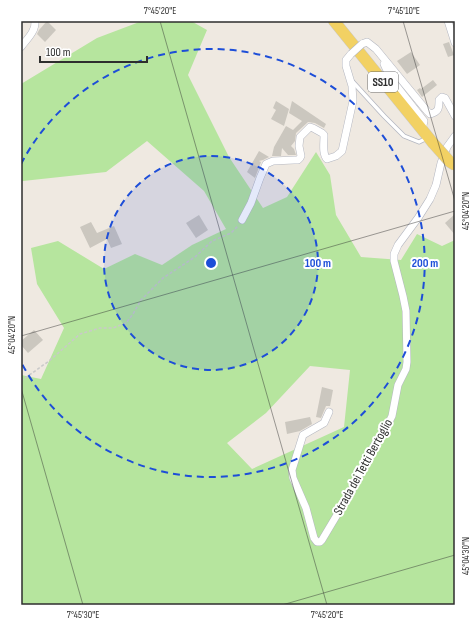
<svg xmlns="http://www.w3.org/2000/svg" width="476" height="626" viewBox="0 0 476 626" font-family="'Sofia Sans Condensed',sans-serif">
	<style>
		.green { fill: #b6e59e; fill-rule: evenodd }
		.building { fill: #cbc7bf }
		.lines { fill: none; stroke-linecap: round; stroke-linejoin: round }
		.service-casing { stroke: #b4b7c1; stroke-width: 5 }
		.minor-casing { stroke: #b4b7c1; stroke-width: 8 }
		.primary-casing { stroke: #c9c9c9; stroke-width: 12 }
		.path { stroke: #c9c9c9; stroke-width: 1.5; stroke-dasharray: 3 2; stroke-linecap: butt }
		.service { stroke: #fff; stroke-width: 3.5 }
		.minor { stroke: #fff; stroke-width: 7 }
		.primary { stroke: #f2d163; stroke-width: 11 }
		.minor-bridge-casing { stroke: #b4b7c1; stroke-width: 8; stroke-linecap: butt }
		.primary-bridge-casing { stroke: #c9c9c9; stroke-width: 12; stroke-linecap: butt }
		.minor-bridge { stroke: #fff; stroke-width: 7 }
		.primary-bridge { stroke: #f2d163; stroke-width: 11 }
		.ticks { fill: none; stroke: #2e2e2e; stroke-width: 1; stroke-opacity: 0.45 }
		.ring { fill: none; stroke: #1d4ed8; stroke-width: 2; stroke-dasharray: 7 5 }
		.labels { text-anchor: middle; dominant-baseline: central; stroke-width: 4; stroke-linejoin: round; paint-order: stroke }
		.shield { fill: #fff; stroke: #6d6d6d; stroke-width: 1 }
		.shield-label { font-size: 12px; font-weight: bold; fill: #2e2e2e }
		.street-label { font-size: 13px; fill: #2e2e2e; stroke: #fff }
		.centre { fill: #1d4ed8; stroke: #fff; stroke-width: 2 }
		.ring-label { font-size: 12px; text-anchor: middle; font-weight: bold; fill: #1d4ed8; stroke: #fff; stroke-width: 4; stroke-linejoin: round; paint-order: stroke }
		.neatline { fill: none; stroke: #2e2e2e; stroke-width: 1.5 }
		.ticks-label { font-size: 10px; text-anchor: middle; fill: #2e2e2e }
	</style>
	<rect width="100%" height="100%" fill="#efe9e1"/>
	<path class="green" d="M142,21h49l16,9 -19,45 41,82 34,51 24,-11 29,-45 14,23 6,40 25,42 40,3 16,-26 25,12 13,-6v365h-434v-230l20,4 23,-51 -27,-44 -6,-36 27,-7 46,28 31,-15 27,11 30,-20 34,-16 -22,-38 -57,-50 -41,31 -83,9 -2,1v-98l76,-46zM310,366l40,4 -6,57 -92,42 -25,-26 39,-30z"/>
	<g class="building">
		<path d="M47,21l9,9 -11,12 -8,-8 2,-4z"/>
		<path d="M449,42l5,13 -6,2 -5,-13z"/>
		<path d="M411,52l9,13 -13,9 -10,-13z"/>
		<path d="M433,80l4,5 -15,12 -5,-7 3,-2 1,1z"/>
		<path d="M276,101l13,8 -5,17 -13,-7 5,-9 -3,-2z"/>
		<path d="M292,101l34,23 -2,4 -9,-5 -7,-1 -12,11 -1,8 -4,5 3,3 2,6h-8l-6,-7 -1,8h-9l2,-9 12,-21 7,4 9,-9 -13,-8z"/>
		<path d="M259,151l10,6 -6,3 -4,1 2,1 -6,16 -8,-6z"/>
		<path d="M455,214v21l-10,-12z"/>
		<path d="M199,215l9,15 -12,8 -10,-15z"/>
		<path d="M91,222l6,11 17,-7 8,18 -11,4 -4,-9 -17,9 -10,-21z"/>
		<path d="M34,330l9,10 -15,13 -7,-8v-4z"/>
		<path d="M322,387l11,3 -3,16h-4l-5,12 -5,-1z"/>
		<path d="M310,417l2,7 -12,7 -13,3 -2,-12z"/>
	</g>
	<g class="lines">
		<defs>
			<path id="service" d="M352,81l32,35 20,20 15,6 8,-4"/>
			<g id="minor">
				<path d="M448,21l7,22"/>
				<path d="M362,44l5,-2 9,7 51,62 3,3c9,-2 9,-6 9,-14l3,-3 3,1 10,18"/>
				<path d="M21,47c6,-8 15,-16 14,-26"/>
				<path d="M384,64l7,15 33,42 -2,9"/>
				<path d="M242,220l9,-17 9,-25 6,-14 7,-3 21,-1h4l2,-2 1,-2 -2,-10 1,-9 10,-10 3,1 9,5 2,2c0,8 -2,19 3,24l9,-3 6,-5 11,-50 -1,-15 -6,-20v-6l5,-6"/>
				<path d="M329,412l-5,11 -21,12 -11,35 1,8 13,30 8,30 3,4h3l2,-2 31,-52 21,-42 12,-18 6,-12 6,-31 8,-16 1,-7 -1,-51 -3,-15 -9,-35v-7l4,-9 20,-27 12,-19 6,-14 5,-22 6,-16 8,-11"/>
			</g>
			<path id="primary" d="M334,21l99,122"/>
		</defs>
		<use href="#service" class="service-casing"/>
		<use href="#minor" class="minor-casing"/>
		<use href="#primary" class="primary-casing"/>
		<path class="path" d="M21,381l28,-20 31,-27 20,-6h13l13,-5 7,-9 8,-14 22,-22 32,-21 17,-16 19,-8 7,-7"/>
		<use href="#service" class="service"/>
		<use href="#minor" class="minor"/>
		<use href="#primary" class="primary"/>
		<defs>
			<path id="minor-bridge" d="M351,54l11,-10"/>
			<path id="primary-bridge" d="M433,143l17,19 5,3"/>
		</defs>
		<use href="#minor-bridge" class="minor-bridge-casing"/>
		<use href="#primary-bridge" class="primary-bridge-casing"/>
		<use href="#minor-bridge" class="minor-bridge"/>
		<use href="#primary-bridge" class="primary-bridge"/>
	</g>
	<path class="ticks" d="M160,21l167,584M403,21l52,180M21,336l434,-125M21,388l62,217M282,605l173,-50"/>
	<circle cx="211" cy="263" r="107" fill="#1d4ed8" fill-opacity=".12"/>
	<g class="ring">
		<circle cx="211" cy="263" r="107"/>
		<path d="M21 164A214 214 0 1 1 21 362"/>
	</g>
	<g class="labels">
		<rect class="shield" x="368" y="72" width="30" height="20" rx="3"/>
		<g class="shield-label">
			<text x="383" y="82">SS10</text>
		</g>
		<g class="street-label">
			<text transform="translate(363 467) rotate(-61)">Strada dei Tetti Bertoglio</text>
		</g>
	</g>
	<circle cx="211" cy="263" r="6" class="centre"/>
	<g class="ring-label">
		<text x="318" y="267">100 m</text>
		<text x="425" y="267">200 m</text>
	</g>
	<rect width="476" height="626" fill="none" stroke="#ffffff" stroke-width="44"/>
	<path d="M40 56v6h107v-6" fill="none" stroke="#2e2e2e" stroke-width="2"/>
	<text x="46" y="56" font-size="12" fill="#2e2e2e" stroke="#ffffff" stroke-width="3" paint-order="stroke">100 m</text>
	<rect x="22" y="22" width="432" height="582" class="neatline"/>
	<g class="ticks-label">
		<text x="160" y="14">7°45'20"E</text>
		<text x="404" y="14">7°45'10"E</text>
		<text transform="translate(465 211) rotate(-90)" y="4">45°04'20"N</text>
		<text transform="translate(11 335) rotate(-90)" y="4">45°04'20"N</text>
		<text transform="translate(465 556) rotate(-90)" y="4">45°04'30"N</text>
		<text x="83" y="618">7°45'30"E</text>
		<text x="327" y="618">7°45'20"E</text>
	</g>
</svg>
